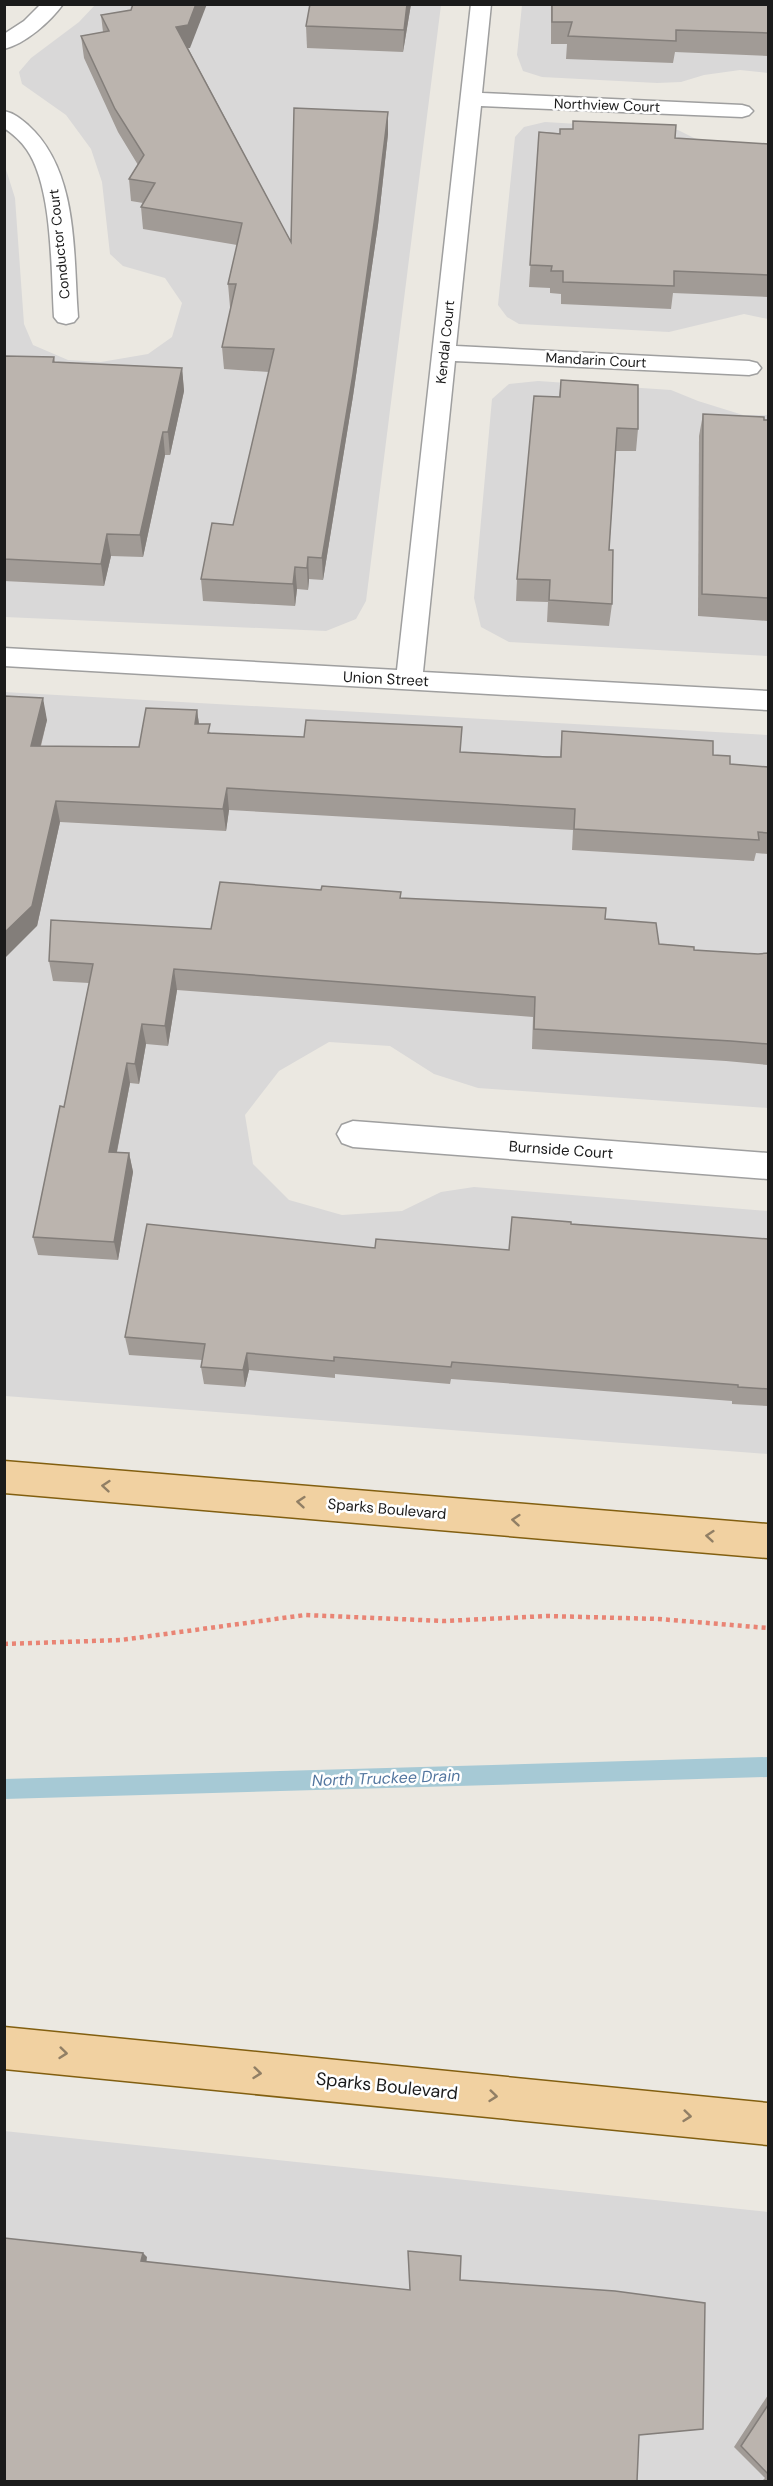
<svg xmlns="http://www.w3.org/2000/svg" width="773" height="2486" viewBox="0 0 773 2486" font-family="'DM Sans',sans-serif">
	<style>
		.residential { fill: #d9d8d8 }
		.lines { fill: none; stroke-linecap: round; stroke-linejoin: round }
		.stream { fill: #a6c9d5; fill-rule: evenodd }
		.street-casing { stroke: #9f9f9f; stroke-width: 3 }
		.primary-casing { stroke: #825f10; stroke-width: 3 }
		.path { stroke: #e98474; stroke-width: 4.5; stroke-dasharray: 4 4; stroke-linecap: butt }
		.street { fill: #fff; fill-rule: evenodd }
		.primary { fill: #f1d1a1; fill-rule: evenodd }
		.wall { fill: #a19b96 }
		.shaded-wall { fill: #837e7a }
		.building { fill: #bbb4ae; stroke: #837e7a; stroke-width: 1.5 }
		.oneway { stroke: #917f65 }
		.labels { text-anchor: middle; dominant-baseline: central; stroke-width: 5; stroke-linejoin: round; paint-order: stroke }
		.far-street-label { font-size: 14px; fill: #1b1b1b; stroke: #fff }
		.street-label { font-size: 15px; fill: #1b1b1b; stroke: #fff }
		.water-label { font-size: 16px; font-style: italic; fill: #53769f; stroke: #fff }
		.near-street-label { font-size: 18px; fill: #1b1b1b; stroke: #fff }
	</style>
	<rect width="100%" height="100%" fill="#ebe8e1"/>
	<g class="residential">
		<path d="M95,5h346l-75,596 -10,18 -30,12 -321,-14 -1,-454 11,35 9,126 9,21 35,15 33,2 47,-8 24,-17 10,-34 -17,-25 -42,-12 -13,-12 -8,-72 -11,-33 -25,-34 -44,-31 -3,-12 12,-14 48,-36z"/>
		<path d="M522,5h246v68l-28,-3 -36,5 -23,7 -24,1 -115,-6 -19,-6 -6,-16z"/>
		<path d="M545,122l133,8 16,8 38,11 36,-2v172l-24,-5 -75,18 -150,-8 -12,-7 -9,-12 17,-168 9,-10z"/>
		<path d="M538,381l133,9 27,11 45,14h25v241l-259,-14 -28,-15 -7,-29 18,-199 17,-15z"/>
		<path d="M4,692l764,43v373l-290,-20 -44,-14 -44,-28 -61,-4 -50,29 -34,44 8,49 36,36 53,15 60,-4 39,-19 33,-5 294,24v243l-763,-58z"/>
		<path d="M4,2131l764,81v269h-763z"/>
	</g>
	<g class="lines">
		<path class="stream" d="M768,1757v20l-764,22v-20z"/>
		<defs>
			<g id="street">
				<path d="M41,4h22c-13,18 -38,40 -59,45v-15l20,-13z"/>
				<path d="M471,4h20l-9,89 260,12 7,2 4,4 -4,4 -7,2 -261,-11 -25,240 293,15 8,2 4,5 -4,5 -8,2 -294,-14 -32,311 345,19v19l-764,-44v-18l393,22z"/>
				<path d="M4,111c10,2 17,8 24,14 51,46 45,129 50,192l-4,5 -8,2 -8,-2 -4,-5c-3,-46 -1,-129 -27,-167 -6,-9 -14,-16 -23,-22z"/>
				<path d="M353,1121l415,32v26l-415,-32 -11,-4 -5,-9 5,-9z"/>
			</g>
			<g id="primary">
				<path d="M4,1461l764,63v34l-764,-65z"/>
				<path d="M4,2027l764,76v42l-764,-76z"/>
			</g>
		</defs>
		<use href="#street" class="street-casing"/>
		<use href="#primary" class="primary-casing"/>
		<path class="path" d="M4,1644l117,-4 184,-25 139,6 104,-5 111,3 109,9"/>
		<use href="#street" class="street"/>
		<use href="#primary" class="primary"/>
	</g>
	<g class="wall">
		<path d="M411,4l-8,48 -96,-4 -1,-22z"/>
		<path d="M551,4h217v52l-93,-4 -2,11 -107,-4 1,-15h-16z"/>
		<path d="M131,10l59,38h-2l103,194 97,-130v22l-10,91 -25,171 -30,184 -14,-1 -1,11 -11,-1 -2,17 -92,-5 -2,-22 32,-54 36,-153 -45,-3 -2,-22 9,-40h-1l-2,-23 9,-39 -94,-16 -2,-22 2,-4 -12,-2 -2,-22 9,-14 -20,-33 -34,-74 -3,-22 22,-4 -2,-17z"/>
		<path d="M539,132l229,12v153l-95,-4 -2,16 -110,-5v-10l-11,-1v-5l-21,-1z"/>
		<path d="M4,356l50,1 1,5 127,6 2,23 -14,64h-5l-22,102 -32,-1 -7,30 -100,-5z"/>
		<path d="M561,380l77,49 -2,22h-20l-7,99 3,54 -3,22 -62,-4 1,-20 -32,-1 1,-22 42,-182z"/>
		<path d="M703,414l65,6v201l-70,-5 1,-180z"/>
		<path d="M4,696l43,24 -6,26 98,1 58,-37 2,14 12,9 250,19 99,5 2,-26 151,24 17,9 38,3v87l-12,-1 -2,8 -182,-11 1,-20 -344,-20 -3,21 -166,-9 -23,104z"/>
		<path d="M321,890l80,2v6l204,21 54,25 35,6 64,4 10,-1v112l-42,-4 -194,-12 1,-32 -356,-27 -9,56 -22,-2 -7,40 -9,-1 -13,69 12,1 4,19 -15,88 -80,-5 -5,-18 31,-130 25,-124 -36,-2 -4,-20 162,-32z"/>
		<path d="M571,1224l197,15v167l-36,-2v-3l-281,-22 -1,5 -115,-10v4l-86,-8 -4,17 -41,-3 -3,-17 1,-7 -73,-5 -4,-18 250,-89 134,2z"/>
		<path d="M768,2395v86h-6l3,-3 -31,-31z"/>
	</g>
	<g class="shaded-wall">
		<path d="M196,4h11l-17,44 -12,1 -2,-22z"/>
		<path d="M407,4h4l-8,48 1,-22z"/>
		<path d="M388,112v22l-10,91 -25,171 -30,184 -1,-22z"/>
		<path d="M182,368l2,23 -14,64 -2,-23z"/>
		<path d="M163,432l2,23 -22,102 -3,-22z"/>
		<path d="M107,534l4,22 -7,30 -3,-22z"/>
		<path d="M308,557l1,22 -1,11 -1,-22z"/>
		<path d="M295,567l2,22 -2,17 -2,-22z"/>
		<path d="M43,698l4,22 -12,47 -4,-21z"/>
		<path d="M197,710l3,22 -5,-8z"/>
		<path d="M227,788l2,22 -3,21 -3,-22z"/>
		<path d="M56,801l4,21 -23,104 -33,33v-26z"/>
		<path d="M174,969l3,21 -9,56 -3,-20z"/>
		<path d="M142,1024l4,20 -7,40 -4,-20z"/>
		<path d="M127,1063l3,20 -17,88 -4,-19z"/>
		<path d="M129,1153l4,19 -15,88 -4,-18z"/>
		<path d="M247,1353l2,17 -4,17 -2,-17z"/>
		<path d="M143,2253l4,4 -1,8 -5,-4z"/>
	</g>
	<g class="building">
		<path d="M133,4h63l-8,21 -12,2 115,215 3,-134 94,4 -11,90 -24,172 -31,184 -14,-1 -1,11 -12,-1 -2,17 -92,-5 11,-56 21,2 41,-176 -52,-2 14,-63h-8l14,-61 -101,-16 14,-24 -26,-4 15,-24 -29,-46 -34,-73 28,-5 -8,-16 30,-5z"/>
		<path d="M310,4h97l-3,26 -98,-4z"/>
		<path d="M552,4h216v29l-92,-3v11l-108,-5 4,-14h-20z"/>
		<path d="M573,121l103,4 -1,13 93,6v131l-94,-4v15l-111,-4v-11h-12l1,-5 -22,-1 9,-133 21,2v-5h13z"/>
		<path d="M4,356l50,1 -1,5 129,6 -14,64h-5l-23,103 -33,-1 -6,30 -97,-5z"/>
		<path d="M561,380l77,5v44l-21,-1 -8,122h4l-1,54 -63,-4 1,-20 -33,-1 17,-183 26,1z"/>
		<path d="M703,414l61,3v3h4v178l-66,-4z"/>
		<path d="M4,696l39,2 -12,48 108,1 7,-39 51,2 -2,14h15l-2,9 96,4 2,-17 156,7 -2,25 87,5h14l1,-26 151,10v14l17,1v8l38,3v66l-10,-1 1,8 -185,-11 1,-20 -348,-21 -4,21 -167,-8 -24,105 -28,27z"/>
		<path d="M220,882l101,8 1,-4 79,6 -1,6 206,10 -1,11 51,4 3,21 35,3v3l64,4 10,-1v91l-37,-3 -197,-12 1,-32 -361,-28 -9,57 -23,-2 -7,40 -8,-1 -18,89 20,1 -15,89 -81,-5 27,-131 4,1 29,-143 -44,-3 2,-41 160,9z"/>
		<path d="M512,1217l59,5v2l197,15v150l-30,-2v-2l-286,-23 -1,5 -117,-10v4l-87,-8 -4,17 -42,-3 4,-23 -80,-7 22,-113 228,24 1,-9 133,11z"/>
		<path d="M4,2238l139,15 -2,8 269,29 -2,-39 53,5 -1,24 155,11 90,12 -2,126 -64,6 -2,46h-633z"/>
		<path d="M768,2405v69l-27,-28z"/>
	</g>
	<defs><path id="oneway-chevron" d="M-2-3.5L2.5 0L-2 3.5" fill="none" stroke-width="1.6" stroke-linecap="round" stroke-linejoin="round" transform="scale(1.5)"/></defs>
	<g class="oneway">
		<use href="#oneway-chevron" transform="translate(106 1486) rotate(-175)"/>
		<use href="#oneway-chevron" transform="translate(301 1502) rotate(-175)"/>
		<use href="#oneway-chevron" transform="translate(516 1520) rotate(-175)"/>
		<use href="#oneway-chevron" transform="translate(710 1536) rotate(-175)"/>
		<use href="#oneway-chevron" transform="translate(63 2053) rotate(6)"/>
		<use href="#oneway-chevron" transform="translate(257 2073) rotate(6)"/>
		<use href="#oneway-chevron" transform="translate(493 2096) rotate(6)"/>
		<use href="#oneway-chevron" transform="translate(687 2116) rotate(6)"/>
	</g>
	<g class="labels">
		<g class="far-street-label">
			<text transform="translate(607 105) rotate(2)">Northview Court</text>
			<text transform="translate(59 244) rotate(-96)">Conductor Court</text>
			<text transform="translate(445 342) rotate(-84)">Kendal Court</text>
			<text transform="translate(596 360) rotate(3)">Mandarin Court</text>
		</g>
		<g class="street-label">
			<text transform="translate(386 679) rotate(3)">Union Street</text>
			<text transform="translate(561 1150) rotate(4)">Burnside Court</text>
			<text transform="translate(387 1509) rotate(5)">Sparks Boulevard</text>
		</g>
		<g class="water-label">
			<text transform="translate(386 1778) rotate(-2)">North Truckee Drain</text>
		</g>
		<g class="near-street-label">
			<text transform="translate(387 2086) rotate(6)">Sparks Boulevard</text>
		</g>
	</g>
	<rect width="773" height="2486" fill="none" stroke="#1b1b1b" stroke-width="12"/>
</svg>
